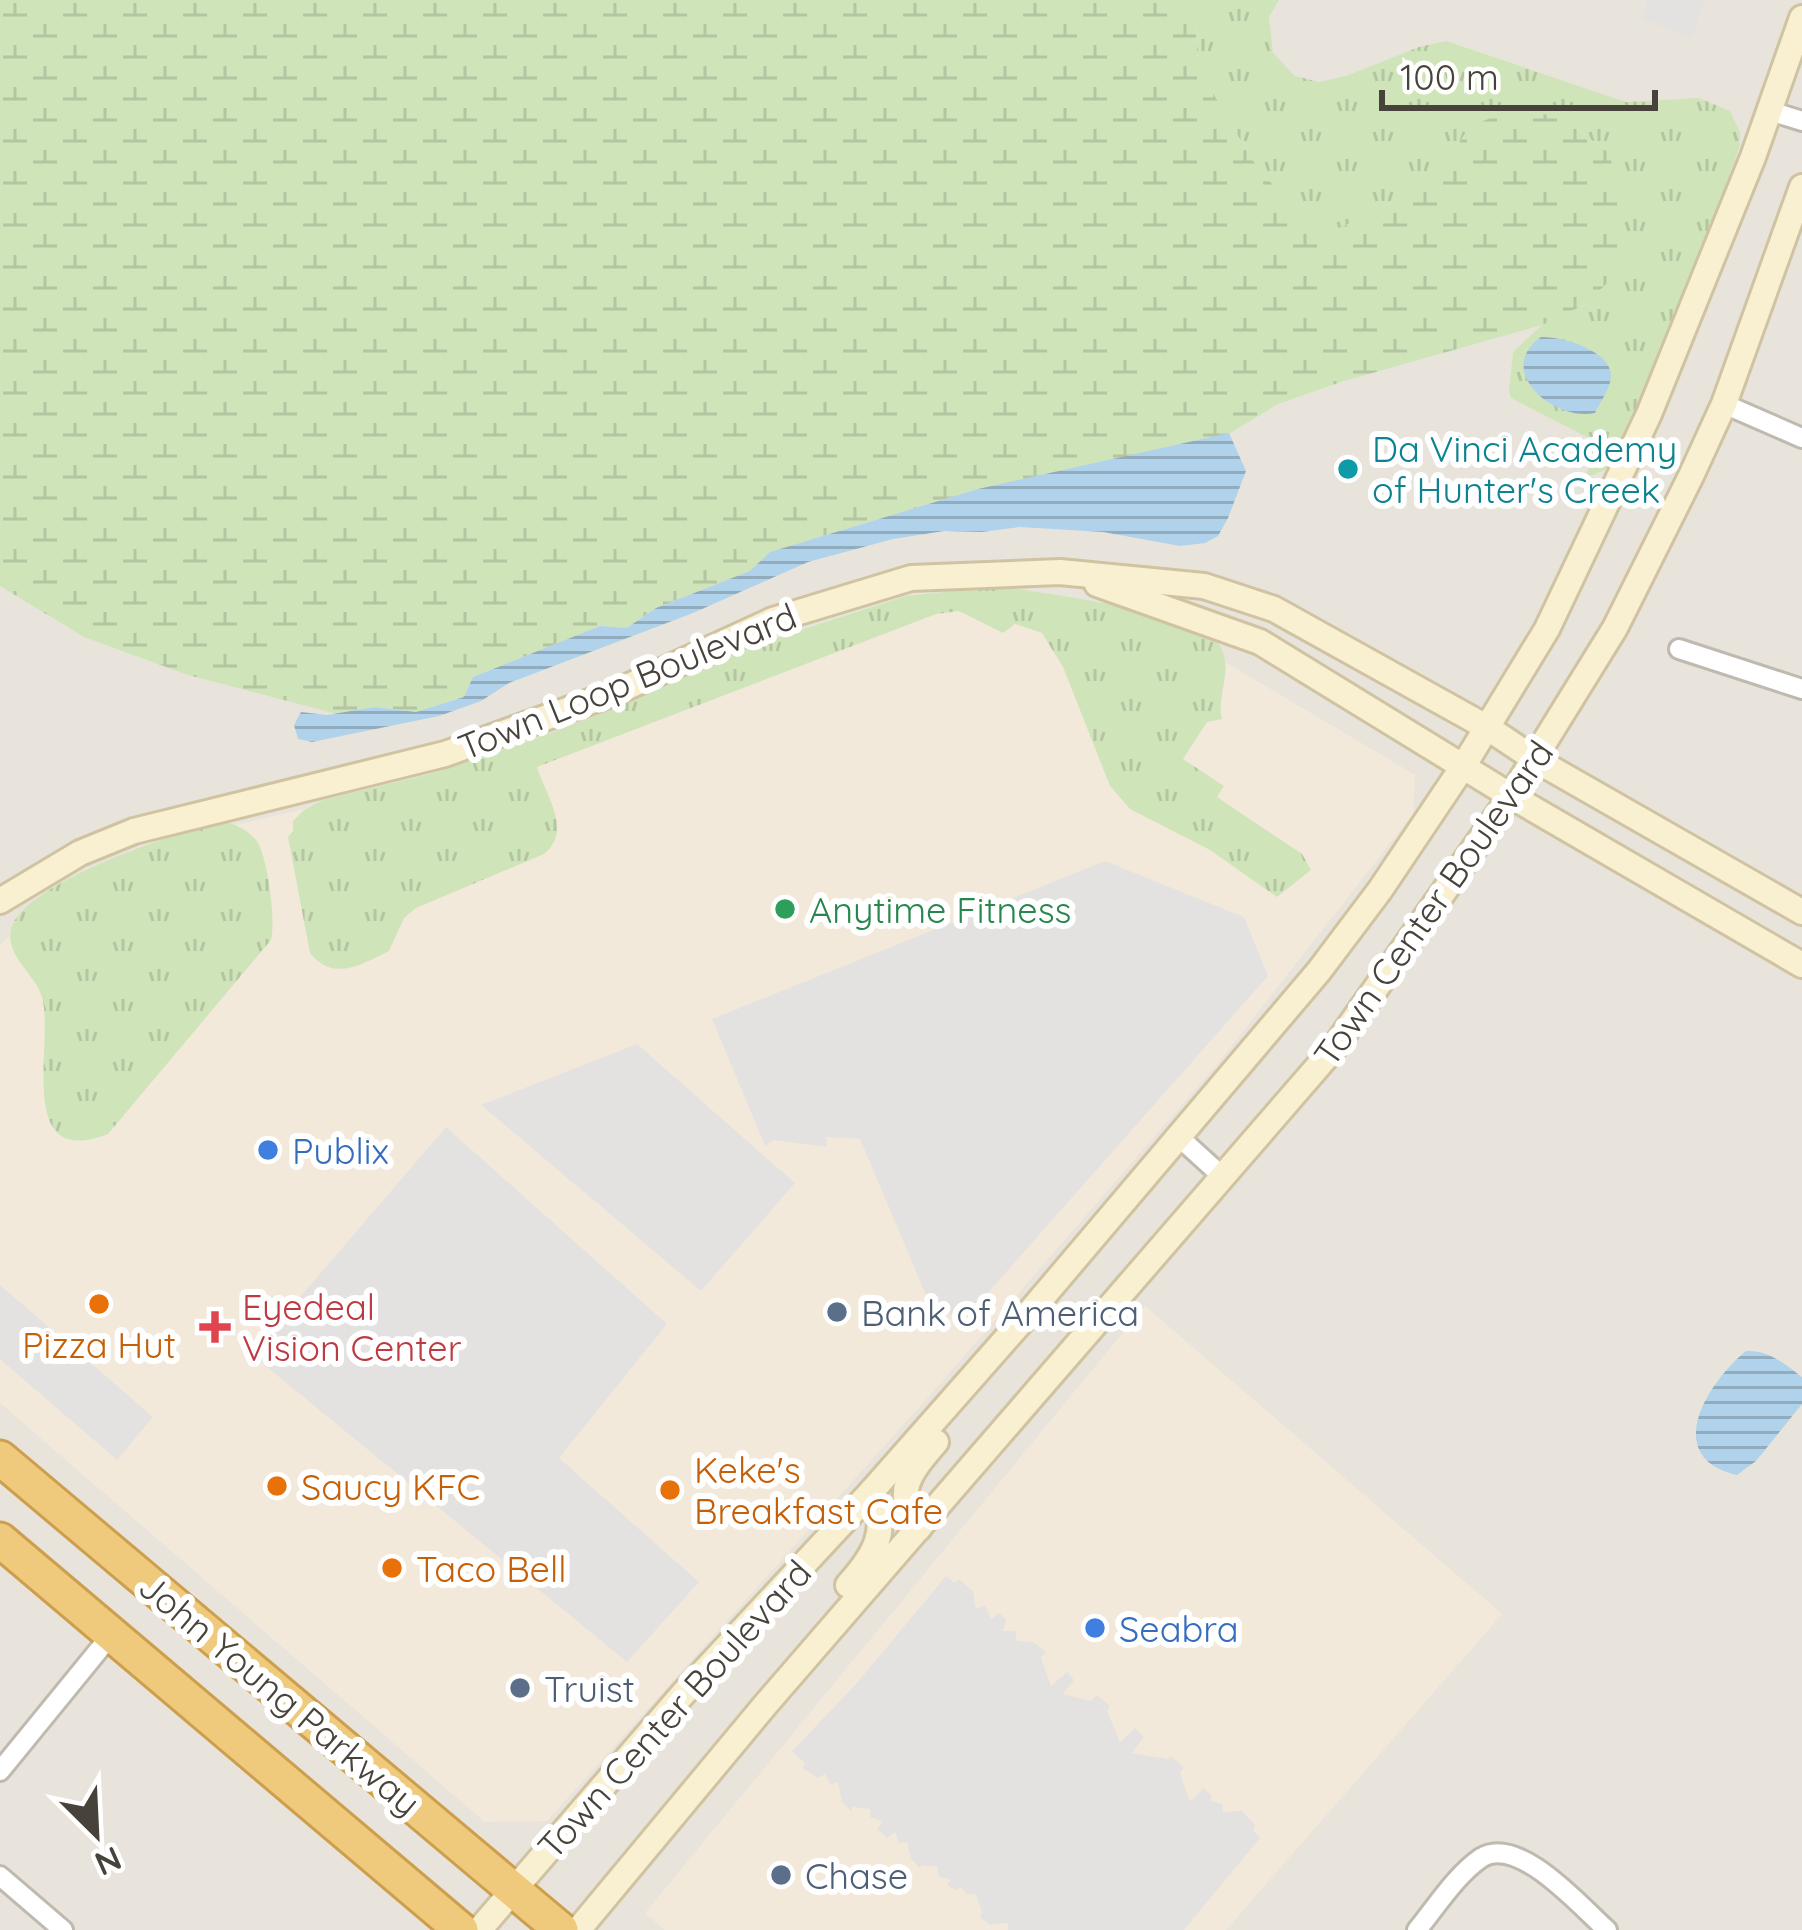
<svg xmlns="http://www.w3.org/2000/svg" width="1802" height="1930" viewBox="0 0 1802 1930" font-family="Quicksand,sans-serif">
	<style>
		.residential { fill: #e8e4db }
		.commercial { fill: #f3e9da }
		.grass { fill: url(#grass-tufts) }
		.wetland { fill: url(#wetland-marsh) }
		.parking { fill: #e4e2e0 }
		.water { fill: url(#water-rules) }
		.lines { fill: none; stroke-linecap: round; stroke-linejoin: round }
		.street-casing { stroke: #bfb9af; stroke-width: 24 }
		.secondary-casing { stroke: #cfc3a1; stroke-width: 30 }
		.highway-casing { stroke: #cd9f4d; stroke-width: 39 }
		.street { stroke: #fff; stroke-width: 18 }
		.secondary { stroke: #f9f0d1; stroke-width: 24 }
		.highway { stroke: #efc97c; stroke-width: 33 }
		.culture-dot { fill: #0f9aa8; stroke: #fff; stroke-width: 4.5 }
		.leisure-dot { fill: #2e9e5b; stroke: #fff; stroke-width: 4.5 }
		.shop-dot { fill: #3f7fe0; stroke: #fff; stroke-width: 4.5 }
		.food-dot { fill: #e8710a; stroke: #fff; stroke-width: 4.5 }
		.service-dot { fill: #5c6f8a; stroke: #fff; stroke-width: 4.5 }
		.health-dot { fill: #e0444e; stroke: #fff; stroke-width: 4.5 }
		.labels { text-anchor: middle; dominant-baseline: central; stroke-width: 12; stroke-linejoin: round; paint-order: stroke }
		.culture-label { font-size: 36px; fill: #0d838f; stroke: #fff; text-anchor: start }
		.street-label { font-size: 36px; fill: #48433a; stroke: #fff }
		.leisure-label { font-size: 36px; fill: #27864d; stroke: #fff; text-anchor: start }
		.shop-label { font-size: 36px; fill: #366cbe; stroke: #fff; text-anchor: start }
		.health-label { font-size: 36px; fill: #be3a42; stroke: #fff; text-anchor: start }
		.service-label { font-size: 36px; fill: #4e5e75; stroke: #fff; text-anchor: start }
		.food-label { font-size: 36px; fill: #c56008; stroke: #fff; text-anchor: start }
	</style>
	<defs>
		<pattern id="grass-tufts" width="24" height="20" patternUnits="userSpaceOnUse" patternTransform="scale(3)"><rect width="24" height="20" fill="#d0e4ba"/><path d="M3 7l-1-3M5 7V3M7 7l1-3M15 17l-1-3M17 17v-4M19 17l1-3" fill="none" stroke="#b4c5a1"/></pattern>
		<pattern id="wetland-marsh" width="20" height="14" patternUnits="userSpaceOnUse" patternTransform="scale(3)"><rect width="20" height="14" fill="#d0e4ba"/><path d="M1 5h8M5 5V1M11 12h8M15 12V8" fill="none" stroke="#b4c5a1"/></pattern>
		<pattern id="water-rules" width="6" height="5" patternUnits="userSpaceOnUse" patternTransform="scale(3)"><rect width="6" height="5" fill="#b0d2ea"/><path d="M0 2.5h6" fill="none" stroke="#91acbf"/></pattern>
	</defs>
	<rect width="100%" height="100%" fill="#f4f2ec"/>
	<rect class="residential" x="0" y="0" width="1802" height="1930"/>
	<g class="commercial">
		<path d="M905,601l303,51 207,123 -2,39 -194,248 -281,324 -391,435 -62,1 -485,-419v-457l24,-27 178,-86 220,-52 84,-28z"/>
		<path d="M1145,1306l357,308 -276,316h-561l-20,-17z"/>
	</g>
	<g class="grass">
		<path d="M1194,0h85l-10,17 4,36 22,23 24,6 27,-6 73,-29 27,-6 180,61 73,-4 31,13 10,21v13l-41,118 -80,192 -12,14 -23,10 9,-22 -11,-7 5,-13 -76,-39 -2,-6 4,-40 29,-27 44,-21 24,-150 -50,-38 -91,12 -33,48 -69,40 -51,22 -66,-81 -52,-90z"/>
		<path d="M999,586c44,8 200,25 221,60 14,23 -4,50 2,73l-15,3 -24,37 41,27 -7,11 85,57 9,16 -34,27 -67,-47 -80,-41 -20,-23 -47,-119 -21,-34 -27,-9 -12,9 -44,-22 -23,3 -399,153c9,29 36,64 7,87l-128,54 -12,10 -15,33c-28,14 -56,31 -79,2l-22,-116 5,-6v-10l11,-11 19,-10 107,-26 94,-31 92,-35 126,-59 164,-53z"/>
		<path d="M226,822c13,4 24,9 32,21 10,18 18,77 13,97l-163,194c-95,37 -53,-92 -66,-137 -7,-24 -42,-45 -29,-73 22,-45 165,-93 213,-102z"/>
	</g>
	<path class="wetland" d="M0,0h1194l4,67 52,90 66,81 51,-22 69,-40 33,-48 38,-18 53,6 50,38 14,80 -12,44 -26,26 -44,21 -198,56 -66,23 -56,34 -244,51 -208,63 -19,19 -95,37 -29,20 -27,-2 -127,51 -9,20 -48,15 -41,-5 -38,7 -149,-39 -104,-38 -84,-51z"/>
	<g class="parking">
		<path d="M1648,0h57l-13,37 -51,-18z"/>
		<path d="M1105,861l139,56 24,59 -306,346 -34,-22 -68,-161 -34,-2 1,10 -53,-7 -9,6 -53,-127z"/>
		<path d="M637,1044l158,139 -94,108 -220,-186z"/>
		<path d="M446,1127l221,197 -108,134 140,124 -72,80 -376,-308z"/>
		<path d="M0,1285l153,132 -36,43 -117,-101z"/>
		<path d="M946,1576l9,7 4,-4 14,12 3,18 9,-3 6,13 8,-6 7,6 -3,12h12l2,10 16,1 13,10 -5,6 10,28 16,-14 7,8 -11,14 28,7 6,-6 13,11 -3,5 13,31 15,-14 9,9 -12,16 36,6 3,-3 13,12 -4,5 9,26 4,1 10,-12 9,7 -2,6 13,3v8l19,-1 13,14 -2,5 7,8 -76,92h-176v-7l-18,2 -10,-8 2,-5 -7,-19 -8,2 -6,-8 -6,3 -8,-5 4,-5 -13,-4v-9l-16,-2 -2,3 -9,-9 -4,-17 -8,1 -4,-11 -8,6 -10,-9 6,-7 -13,-5v-8l-17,-2 -2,4 -9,-9 -4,-20 -7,3 -6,-11 -7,4 -16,-10 3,-5 -13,-12 64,-67z"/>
	</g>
	<g class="water">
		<path d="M1541,337c20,-1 72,14 70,40 -1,12 -11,25 -16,36 -40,9 -102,-42 -54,-76z"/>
		<path d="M1229,433l17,38 -18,47 -10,18 -13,7 -25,3 -77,-14 -83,-5 -38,5 -38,-1 -51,8 -85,23 -115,51 -184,70 -28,18 -42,15 -127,26 -14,-3 -4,-14 7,-13 26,3 48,-8 41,5 48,-15 9,-20 127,-51 27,2 29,-20 94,-37 20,-19 208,-63z"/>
		<path d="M1746,1351c23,-1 39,13 56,26v27l-46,57 -19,14c-77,-18 -29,-93 9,-124z"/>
	</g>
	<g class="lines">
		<defs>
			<g id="street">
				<path d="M1770,111l32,10"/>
				<path d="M1724,404l78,34"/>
				<path d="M1679,649l123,40"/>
				<path d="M1180,1138l44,40"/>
				<path d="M0,1771l111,-136"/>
				<path d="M0,1876l63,54"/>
				<path d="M1417,1930c19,-23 39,-55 64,-72 37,-24 100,49 126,72"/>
			</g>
			<g id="secondary">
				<path d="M1097,584l163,58 251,154 291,169"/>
				<path d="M0,901l80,-48 54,-22 311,-77 169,-61 159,-73 138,-42 149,-6 144,14 70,23 214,119 48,32 266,152"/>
				<path d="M919,1528c-27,-35 -9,-56 17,-86"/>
				<path d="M848,1585c27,-30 42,-55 24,-94"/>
				<path d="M479,1930l203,-235 190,-204 163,-185 284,-335 61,-81 84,-125 83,-136 102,-215 104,-257 49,-139"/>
				<path d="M578,1930l188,-226 568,-656 177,-252 104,-168 76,-152 33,-72 78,-217"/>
			</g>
			<g id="highway">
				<path d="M0,1458l561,472"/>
				<path d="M0,1540l461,390"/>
			</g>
		</defs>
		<use href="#street" class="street-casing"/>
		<use href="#secondary" class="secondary-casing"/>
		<use href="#highway" class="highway-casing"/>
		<use href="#street" class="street"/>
		<use href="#secondary" class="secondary"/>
		<use href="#highway" class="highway"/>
	</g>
	<circle class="culture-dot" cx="1348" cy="469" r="12"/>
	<circle class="leisure-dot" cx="785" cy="909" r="12"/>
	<g class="shop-dot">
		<circle cx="268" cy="1150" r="12"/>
		<circle cx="1095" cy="1628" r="12"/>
	</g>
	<g class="food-dot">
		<circle cx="99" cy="1304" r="12"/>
		<circle cx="277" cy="1486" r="12"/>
		<circle cx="670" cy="1490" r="12"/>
		<circle cx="392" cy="1568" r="12"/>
	</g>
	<g class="service-dot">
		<circle cx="837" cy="1312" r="12"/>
		<circle cx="520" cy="1688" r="12"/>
		<circle cx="781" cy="1875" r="12"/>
	</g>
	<path class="health-dot" d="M209 1309h12v12h12v12h-12v12h-12v-12h-12v-12h12z"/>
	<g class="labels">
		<g class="culture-label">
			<text x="1372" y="448">Da Vinci Academy<tspan x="1372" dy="41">of Hunter's Creek</tspan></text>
		</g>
		<g class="street-label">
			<text transform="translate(627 681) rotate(-22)">Town Loop Boulevard</text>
			<text transform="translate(1433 903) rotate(-55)">Town Center Boulevard</text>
			<text transform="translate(280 1694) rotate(40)">John Young Parkway</text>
			<text transform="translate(674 1709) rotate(-48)">Town Center Boulevard</text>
		</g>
		<g class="leisure-label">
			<text x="809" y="909">Anytime Fitness</text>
		</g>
		<g class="shop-label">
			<text x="292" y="1150">Publix</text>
			<text x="1119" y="1628">Seabra</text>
		</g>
		<g class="health-label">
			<text x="242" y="1306">Eyedeal<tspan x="242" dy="41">Vision Center</tspan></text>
		</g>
		<g class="service-label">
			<text x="861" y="1312">Bank of America</text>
			<text x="544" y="1688">Truist</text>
			<text x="805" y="1875">Chase</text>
		</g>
		<g class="food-label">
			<text x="99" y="1344" text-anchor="middle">Pizza Hut</text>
			<text x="694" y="1469">Keke's<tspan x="694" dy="41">Breakfast Cafe</tspan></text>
			<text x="301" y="1486">Saucy KFC</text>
			<text x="416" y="1568">Taco Bell</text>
		</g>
	</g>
	<g transform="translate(96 1834) rotate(156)" stroke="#ffffff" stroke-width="9" paint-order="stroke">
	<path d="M0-9L21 45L0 30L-21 45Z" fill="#48433a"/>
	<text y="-18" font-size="33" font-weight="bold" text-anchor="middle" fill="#48433a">N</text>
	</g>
	<path d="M1382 90v18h273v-18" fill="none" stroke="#48433a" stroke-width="6"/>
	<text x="1400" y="90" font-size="36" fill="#48433a" stroke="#ffffff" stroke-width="9" paint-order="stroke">100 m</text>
</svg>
